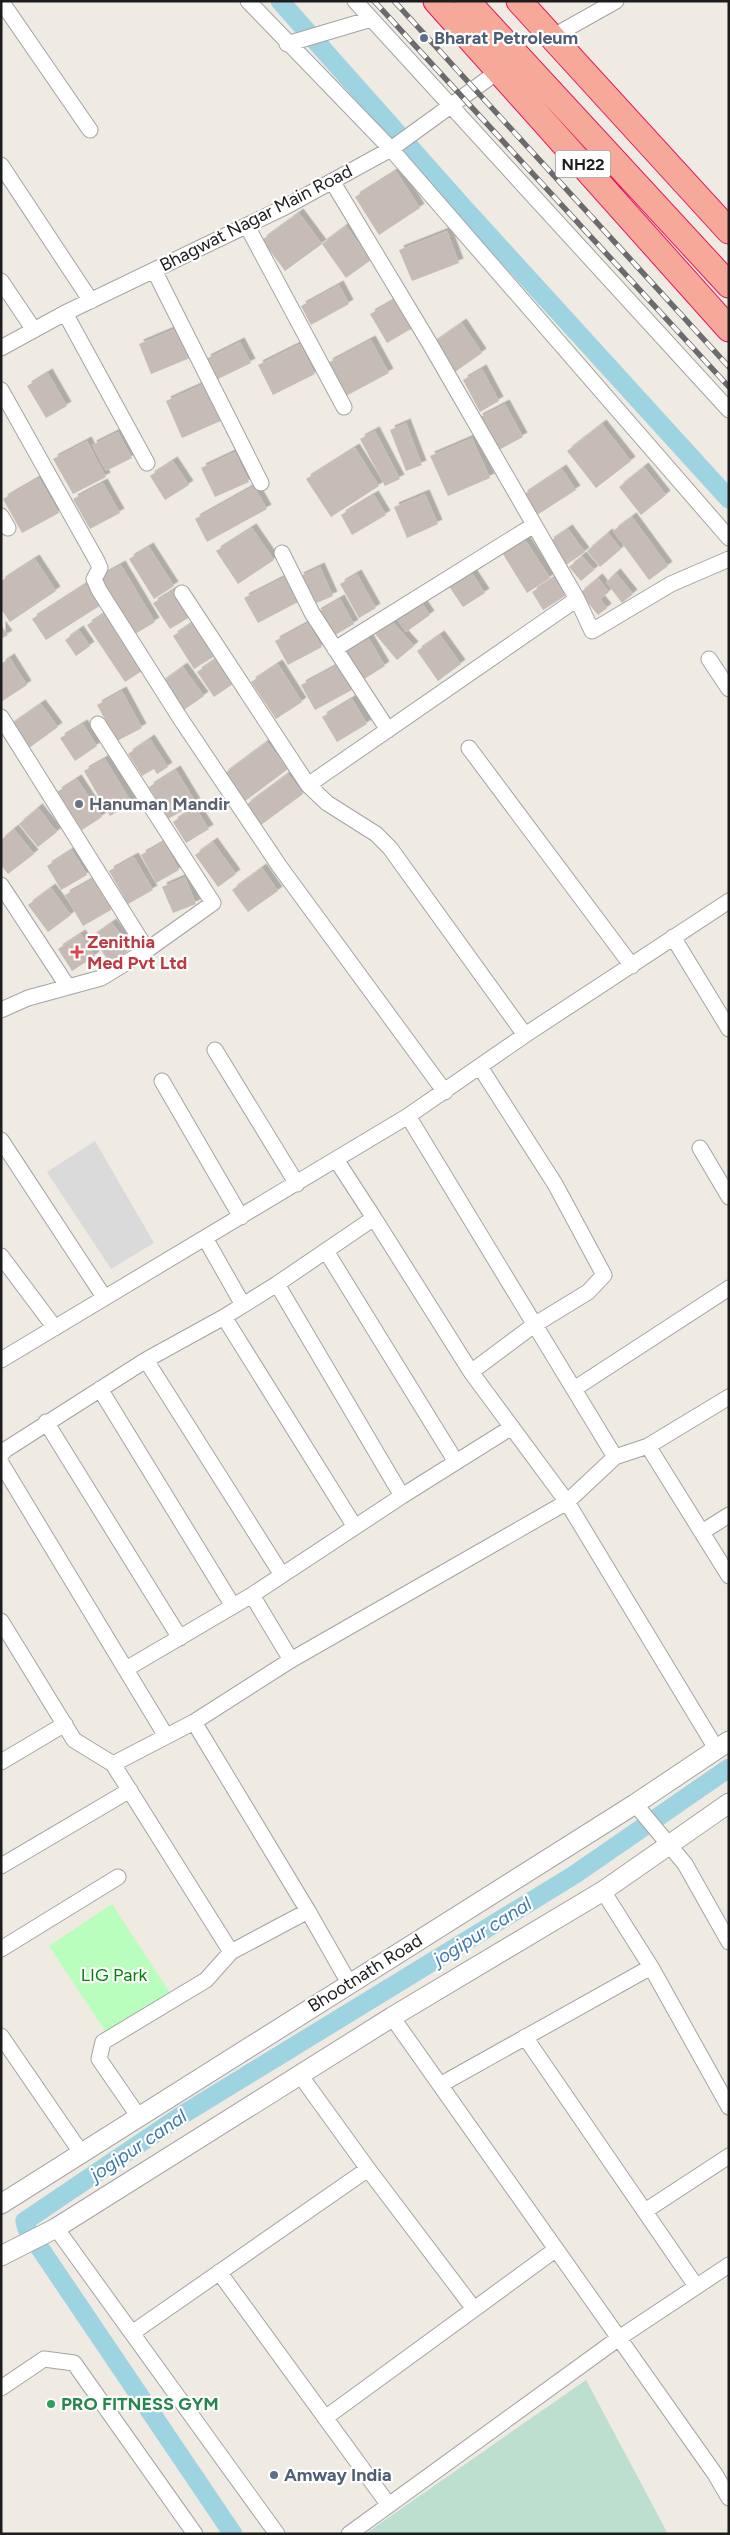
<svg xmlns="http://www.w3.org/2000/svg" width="730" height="2535" font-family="Figtree,sans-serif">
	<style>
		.residential { fill: #dbdada }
		.wetland { fill: #bddfcf }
		.park { fill: #bafebe }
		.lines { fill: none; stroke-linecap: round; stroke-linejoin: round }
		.canal { stroke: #9ed3e1; stroke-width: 19 }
		.building { fill: #c7bcb5; filter: url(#shadow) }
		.minor-casing { stroke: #a4a4a4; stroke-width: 17 }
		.tertiary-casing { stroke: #a4a4a4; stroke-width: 21 }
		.trunk-casing { stroke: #e81461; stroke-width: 27 }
		.minor { stroke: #fff; stroke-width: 15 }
		.tertiary { stroke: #fff; stroke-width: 19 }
		.trunk { stroke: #f6a998; stroke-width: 25 }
		.rail-casing { stroke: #6b6b6b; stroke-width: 5.5 }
		.rail { stroke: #fff; stroke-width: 4; stroke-dasharray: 11; stroke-linecap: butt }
		.service-dot { fill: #5c6f8a; stroke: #fff; stroke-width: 2 }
		.worship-dot { fill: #6b7280; stroke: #fff; stroke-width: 2 }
		.health-dot { fill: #e0444e; stroke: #fff; stroke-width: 2 }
		.leisure-dot { fill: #2e9e5b; stroke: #fff; stroke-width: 2 }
		.labels { text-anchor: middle; stroke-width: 4.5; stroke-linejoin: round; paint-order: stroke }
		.shield { fill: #fff; stroke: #616161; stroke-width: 1 }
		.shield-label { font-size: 16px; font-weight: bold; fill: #1d1d1d }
		.service-label { font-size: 18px; font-weight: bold; fill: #4e5e75; stroke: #fff; text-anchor: start }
		.street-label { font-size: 18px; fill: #1d1d1d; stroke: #fff }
		.worship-label { font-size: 18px; font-weight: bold; fill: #5b616d; stroke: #fff; text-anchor: start }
		.health-label { font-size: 18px; font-weight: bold; fill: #be3a42; stroke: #fff; text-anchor: start }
		.park-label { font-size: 18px; fill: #02840a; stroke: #fff }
		.leisure-label { font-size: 18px; font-weight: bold; fill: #27864d; stroke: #fff; text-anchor: start }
		.water-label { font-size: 19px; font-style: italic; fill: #3f78ad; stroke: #fff }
	</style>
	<defs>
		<filter id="shadow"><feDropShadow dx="4.5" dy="-4.5" stdDeviation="0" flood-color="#0004"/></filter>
	</defs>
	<rect width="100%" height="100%" fill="#efeae2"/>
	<path class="residential" d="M95,1141L154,1243L111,1269L47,1172Z"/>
	<path class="wetland" d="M586,2380L668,2534H365Z"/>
	<path class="park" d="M112,1904L172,1996L106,2032L49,1946Z"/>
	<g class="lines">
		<path class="canal" d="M280,1L463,207L729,499
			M233,2534L27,2229L25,2221L182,2115L574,1875L729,1768"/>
	</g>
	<path class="building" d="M396,171L420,208L379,235L355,197Z
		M299,213L322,244L285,271L262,240Z
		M346,226L371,260L346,278L322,244Z
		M447,231L459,263L412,281L399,250Z
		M339,285L349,304L311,325L301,306Z
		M400,297L416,326L387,343L370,314Z
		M462,323L482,353L452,374L432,344Z
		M177,328L190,358L151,374L139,344Z
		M371,340L389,373L346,396L328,363Z
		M240,342L251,363L216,380L206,359Z
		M300,344L315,374L273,395L258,365Z
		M482,369L499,401L480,412L463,380Z
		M48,373L67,406L46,418L27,386Z
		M208,382L225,419L182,438L166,401Z
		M505,404L523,437L497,451L478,418Z
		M406,423L422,465L406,471L390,430Z
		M602,424L631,461L596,488L567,451Z
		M375,431L400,479L385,486L360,439Z
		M118,432L132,458L106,471L92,445Z
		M472,438L490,478L448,496L430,456Z
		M87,441L106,477L73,494L53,459Z
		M355,448L379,486L331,517L306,479Z
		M235,452L249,482L215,497L201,468Z
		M173,461L189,485L165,500L150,476Z
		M644,467L666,495L641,515L619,487Z
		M562,469L576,490L537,515L523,495Z
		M39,478L59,513L22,533L3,499Z
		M103,483L120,513L90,529L73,499Z
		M254,486L267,509L207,542L195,519Z
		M425,494L438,524L407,538L394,507Z
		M374,495L386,515L352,535L341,515Z
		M632,517L668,566L649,580L613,531Z
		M252,528L274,560L238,584L216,551Z
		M568,529L585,552L566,565L549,542Z
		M520,532L550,578L527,593L498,546Z
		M608,533L621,549L600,567L587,551Z
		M149,547L174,586L154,599L129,559Z
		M582,556L594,570L581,581L569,567Z
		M35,559L56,591L10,622L1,609V581Z
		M121,565L155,622L132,636L98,578Z
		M320,567L333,596L312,605L299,577Z
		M468,567L485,593L463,607L446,582Z
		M616,573L633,594L622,603L606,582Z
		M357,574L376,608L359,618L340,584Z
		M285,577L298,602L258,623L244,598Z
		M554,578L565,596L543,610L532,592Z
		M598,578L609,592L600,599L607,608L598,615L580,593Z
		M88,583L101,605L46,640L32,619Z
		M174,590L190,617L170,629L153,603Z
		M340,599L354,624L330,638L316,613Z
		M419,599L430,615L406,632L395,616Z
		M107,612L145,669L125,682L87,625Z
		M391,620L414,646L397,660L375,634Z
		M194,622L215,656L194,669L173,636Z
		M308,623L322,647L288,665L275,641Z
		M1,625L8,635L1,639Z
		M79,630L90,646L76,656L65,640Z
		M365,632L385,666L361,681L341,647Z
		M440,635L461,664L438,681L417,651Z
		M10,658L27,685L1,702V664Z
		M216,659L233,684L214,697L197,672Z
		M278,664L302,702L276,719L251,682Z
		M338,665L352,690L315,710L301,685Z
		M183,667L204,696L181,712L161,683Z
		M122,691L142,728L117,741L97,705Z
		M352,699L367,724L337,742L322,717Z
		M41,704L58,727L25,751L8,727Z
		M83,724L97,746L75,761L60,738Z
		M150,739L168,767L157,774L154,769L142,776L128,754Z
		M267,742L288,769L244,802L224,774Z
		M105,759L132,803L110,816L84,771Z
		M176,770L196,803L168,819L149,787Z
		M288,774L303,794L261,825L246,805Z
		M77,779L102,817L82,830L57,792Z
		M195,807L209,829L186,843L173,822Z
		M38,808L57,832L38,847L19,824Z
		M14,829L34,854L8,874L1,865V840Z
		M164,842L179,870L156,883L141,855Z
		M213,842L236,874L218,887L195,855Z
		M72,850L87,875L61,890L47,866Z
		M134,857L153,890L128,904L109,871Z
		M262,868L278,891L248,912L232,890Z
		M185,877L196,904L173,913L162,887Z
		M93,879L111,910L83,926L65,895Z
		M51,888L71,915L48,932L28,905Z
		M112,923L131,949L110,963L92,937Z
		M81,934L95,956L72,971L58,949Z"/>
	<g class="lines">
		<defs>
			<path id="minor" d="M1,1L90,130
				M248,1L391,149L729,538
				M355,1L729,410
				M552,37L616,1
				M287,44L371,19
				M1,165L91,301
				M332,181L430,344L577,599
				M247,226L344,407
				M154,270L261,483
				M1,281L34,330
				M65,313L147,463
				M1,348L65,313L285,207L391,149L500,70
				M1,390L97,561L100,568L94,579L99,590L180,718L280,867L445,1092
				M1,516L8,528
				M282,553L312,613L388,730
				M182,593L308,785L327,803L376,834L390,848L525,1035
				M335,649L534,525
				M709,659L729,689
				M1,717L147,950
				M469,748L632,966
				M308,785L577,599L592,631L671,584L729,559
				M1,885L68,987
				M673,937L729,1029
				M1,1010L28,998L101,978L147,950L213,903L98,724
				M215,1050L297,1184
				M162,1081L241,1217
				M408,1116L615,1457
				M1,1140L104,1297
				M700,1148L729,1197
				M337,1161L374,1218
				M205,1238L243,1305
				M326,1251L456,1462
				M1,1256L55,1328
				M277,1284L402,1496
				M224,1317L355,1527
				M1,1360L408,1116L525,1035L729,901
				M146,1360L282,1575
				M471,1372L567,1502L615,1457L648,1446L729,1397
				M100,1389L233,1606
				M574,1389L729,1288
				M46,1422L180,1638
				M648,1446L729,1576
				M1,1455L5,1450L146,1360L224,1317L277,1284L374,1218L471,1372L534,1325L588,1292L604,1275L555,1184L480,1067
				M1,1463L166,1736
				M702,1532L729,1515
				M252,1595L291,1660
				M1,1621L74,1740L113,1764L194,1722L308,1911L349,1983
				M126,1669L252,1595L402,1496L512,1427
				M194,1722L291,1660L567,1502L717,1750
				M1,1762L65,1724
				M113,1764L231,1952
				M635,1804L685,1864L729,1942
				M1,1866L130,1790
				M603,1891L651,1967L729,2107
				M1,1949L118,1877
				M392,2017L715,2474L729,2498
				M1,2036L82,2154
				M525,2037L696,2286
				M300,2075L368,2169L474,2309
				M440,2085L651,1967
				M139,2117L99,2059L103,2042L206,1980L231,1952L308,1911
				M645,2211L729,2156
				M56,2228L277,2534
				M219,2272L388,2504
				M132,2333L368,2169
				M1,2388L44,2359L74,2363L195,2534
				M325,2418L555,2250
				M349,2534L619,2338L729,2265"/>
			<path id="tertiary" d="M1,2204L635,1804L729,1741
				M1,2256L56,2228L392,2017L603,1891L729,1803"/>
			<path id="trunk" d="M436,1L729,329
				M467,1L729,285
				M519,1L729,231"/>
		</defs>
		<use href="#minor" class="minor-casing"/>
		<use href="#tertiary" class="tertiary-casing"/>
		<use href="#trunk" class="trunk-casing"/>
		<use href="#minor" class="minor"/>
		<use href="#tertiary" class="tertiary"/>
		<use href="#trunk" class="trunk"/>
		<defs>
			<path id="rail" d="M374,1L729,387
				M394,1L729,367"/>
		</defs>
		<use href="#rail" class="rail-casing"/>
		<use href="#rail" class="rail"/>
	</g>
	<g class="service-dot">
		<circle cx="424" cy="38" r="5"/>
		<circle cx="274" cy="2475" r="5"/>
	</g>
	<circle class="worship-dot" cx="79" cy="804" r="5"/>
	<path class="health-dot" d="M74.5 944.5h5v5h5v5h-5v5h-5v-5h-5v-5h5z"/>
	<circle class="leisure-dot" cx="51" cy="2404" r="5"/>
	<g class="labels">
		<rect class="shield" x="555.5" y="150.5" width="55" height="27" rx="4"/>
		<g class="shield-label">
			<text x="583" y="170">NH22</text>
		</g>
		<g class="service-label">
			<text x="434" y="44">Bharat Petroleum</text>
			<text x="284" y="2481">Amway India</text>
		</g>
		<g class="street-label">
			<text transform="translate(256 218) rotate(-27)" y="6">Bhagwat Nagar Main Road</text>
			<text transform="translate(365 1973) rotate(-32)" y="6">Bhootnath Road</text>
		</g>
		<g class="worship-label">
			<text x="89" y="810">Hanuman Mandir</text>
		</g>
		<g class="health-label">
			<text x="87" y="948">Zenithia<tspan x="87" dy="21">Med Pvt Ltd</tspan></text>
		</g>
		<g class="park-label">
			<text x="114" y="1981">LIG Park</text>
		</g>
		<g class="leisure-label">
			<text x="61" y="2410">PRO FITNESS GYM</text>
		</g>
		<g class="water-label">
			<text transform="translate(482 1931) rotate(-32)" y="7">jogipur canal</text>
			<text transform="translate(138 2145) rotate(-34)" y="7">jogipur canal</text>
		</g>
	</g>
	<rect width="730" height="2535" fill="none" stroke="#1d1d1d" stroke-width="5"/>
</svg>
